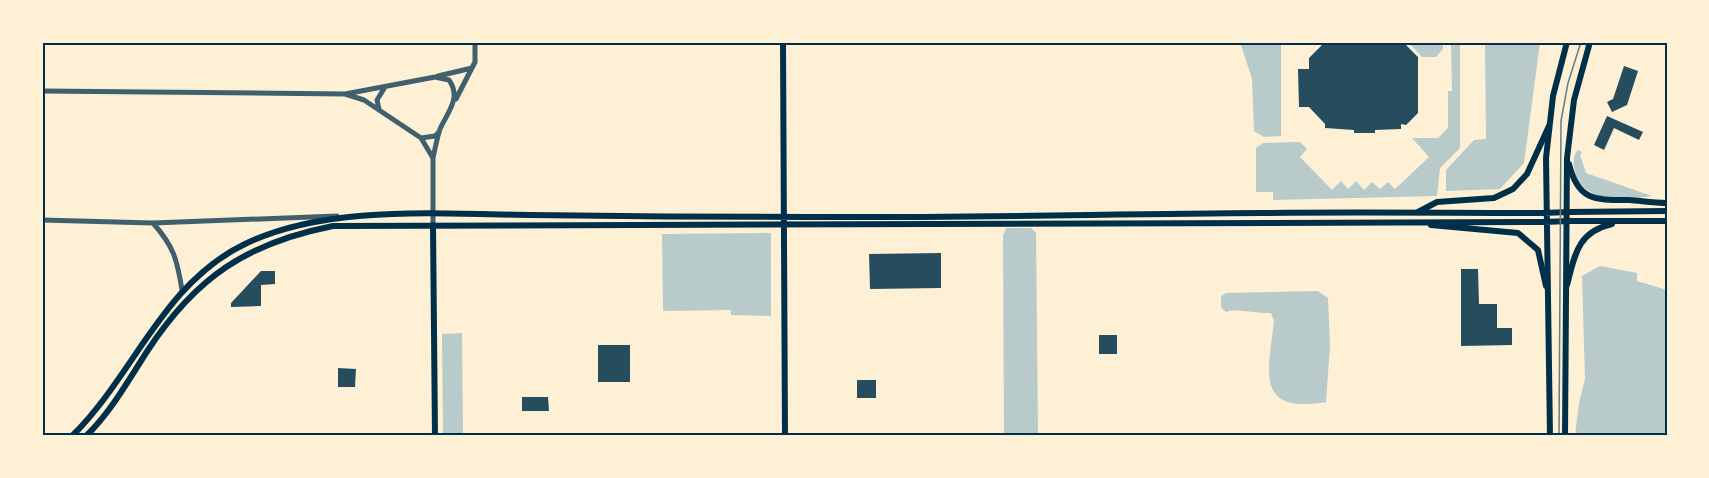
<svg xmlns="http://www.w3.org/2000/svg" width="1709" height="478" font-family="'Fira Sans Condensed',sans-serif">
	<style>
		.green { fill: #b9caca }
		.building { fill: #264d5e }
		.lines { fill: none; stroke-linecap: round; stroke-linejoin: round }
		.tertiary { stroke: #3f606c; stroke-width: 5 }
		.secondary { stroke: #003049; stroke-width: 6 }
		.primary { stroke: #003049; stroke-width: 6 }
		.tram { stroke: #657d81; stroke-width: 1.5 }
		.neatline { fill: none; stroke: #003049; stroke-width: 2 }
	</style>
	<rect width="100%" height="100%" fill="#fdf0d5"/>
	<path class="green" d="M1240,42H1281V136L1264,137L1254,131L1252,79Z
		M1408,42H1443V49L1436,57H1422Z
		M1451,42H1460V148L1440,168L1437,196L1273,200V192H1256V148L1263,143L1300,142L1307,149L1300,157L1332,190L1341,181L1348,189L1356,181L1364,190L1372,182L1380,189L1388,182L1395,189L1429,157L1412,138H1438L1448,128V91H1452Z
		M1485,42H1540L1524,163L1500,189L1446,191V170L1474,140L1486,139Z
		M1578,150L1582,152L1580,155L1586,173L1652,196C1627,200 1582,203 1575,172C1573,164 1573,155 1578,150Z
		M1006,228H1031L1036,233L1038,436H1004L1003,236Z
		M771,233V316L731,315V310L663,311L662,234Z
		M1600,266L1637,273V281L1667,290V436H1575L1579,403L1585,379L1582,276Z
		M1318,291L1328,298L1330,346L1326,402C1255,414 1268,373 1274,321L1271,313C1258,314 1235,308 1226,312L1221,307V296L1226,293Z
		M462,333L463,436H443L442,334Z"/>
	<path class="building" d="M1325,42H1403L1418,57V113L1406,125L1401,124V129L1375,130V133H1354V130L1325,128V124L1309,107H1299L1298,69H1309V58Z
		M1624,66L1638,71L1627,105L1612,112L1607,102L1613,99Z
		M1607,116L1643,132L1639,140L1614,128L1604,150L1594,145Z
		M941,253V288L870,289L869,254Z
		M1461,269H1478L1479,304H1497V328H1512V345L1461,346Z
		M261,271H275V284L261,285V306L231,307V303Z
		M1099,335H1117V354H1099Z
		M598,345H630V382H598Z
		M338,368L356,369L355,387H338Z
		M857,380H876V398H857Z
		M522,397H548L549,411H522Z"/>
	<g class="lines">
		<path class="tertiary" d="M438,76L472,68
			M42,91L345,94L364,100L421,138L433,158C435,149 437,138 440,129C447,113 462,98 449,80L435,77L345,94
			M456,99L475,62V42
			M379,109L377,100L385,87
			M421,138L435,136L439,132
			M433,158V225
			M42,220L153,223L337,216
			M153,223C174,247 177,259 182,290"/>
		<path class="secondary" d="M783,42L785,436
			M1569,164C1578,201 1595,200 1629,200C1642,201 1654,203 1667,203
			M1418,212L1437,202L1494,198L1513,189L1527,174L1549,126
			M1568,212L1667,211
			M1568,221H1667
			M433,225L435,436
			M1431,225L1518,233L1538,250L1546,286
			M1567,285C1575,255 1577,232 1612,224
			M72,436C134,375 162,285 243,245C324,204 441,214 530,215C622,216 713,217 805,217C957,218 1109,214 1261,213C1355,212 1450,213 1544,213
			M86,436C111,412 129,379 148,350C196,277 247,243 333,226L1544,222"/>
		<path class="primary" d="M1544,213L1568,212
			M1544,222L1568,221
			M1550,436L1546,158L1553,96L1567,42
			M1565,436L1567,158L1574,100L1590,42"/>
		<path class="tram" d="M1559,436L1561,121L1568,83L1581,42"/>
	</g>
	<rect width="1709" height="478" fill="none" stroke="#fdf0d5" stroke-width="87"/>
	<rect x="44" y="44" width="1622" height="390" class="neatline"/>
</svg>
